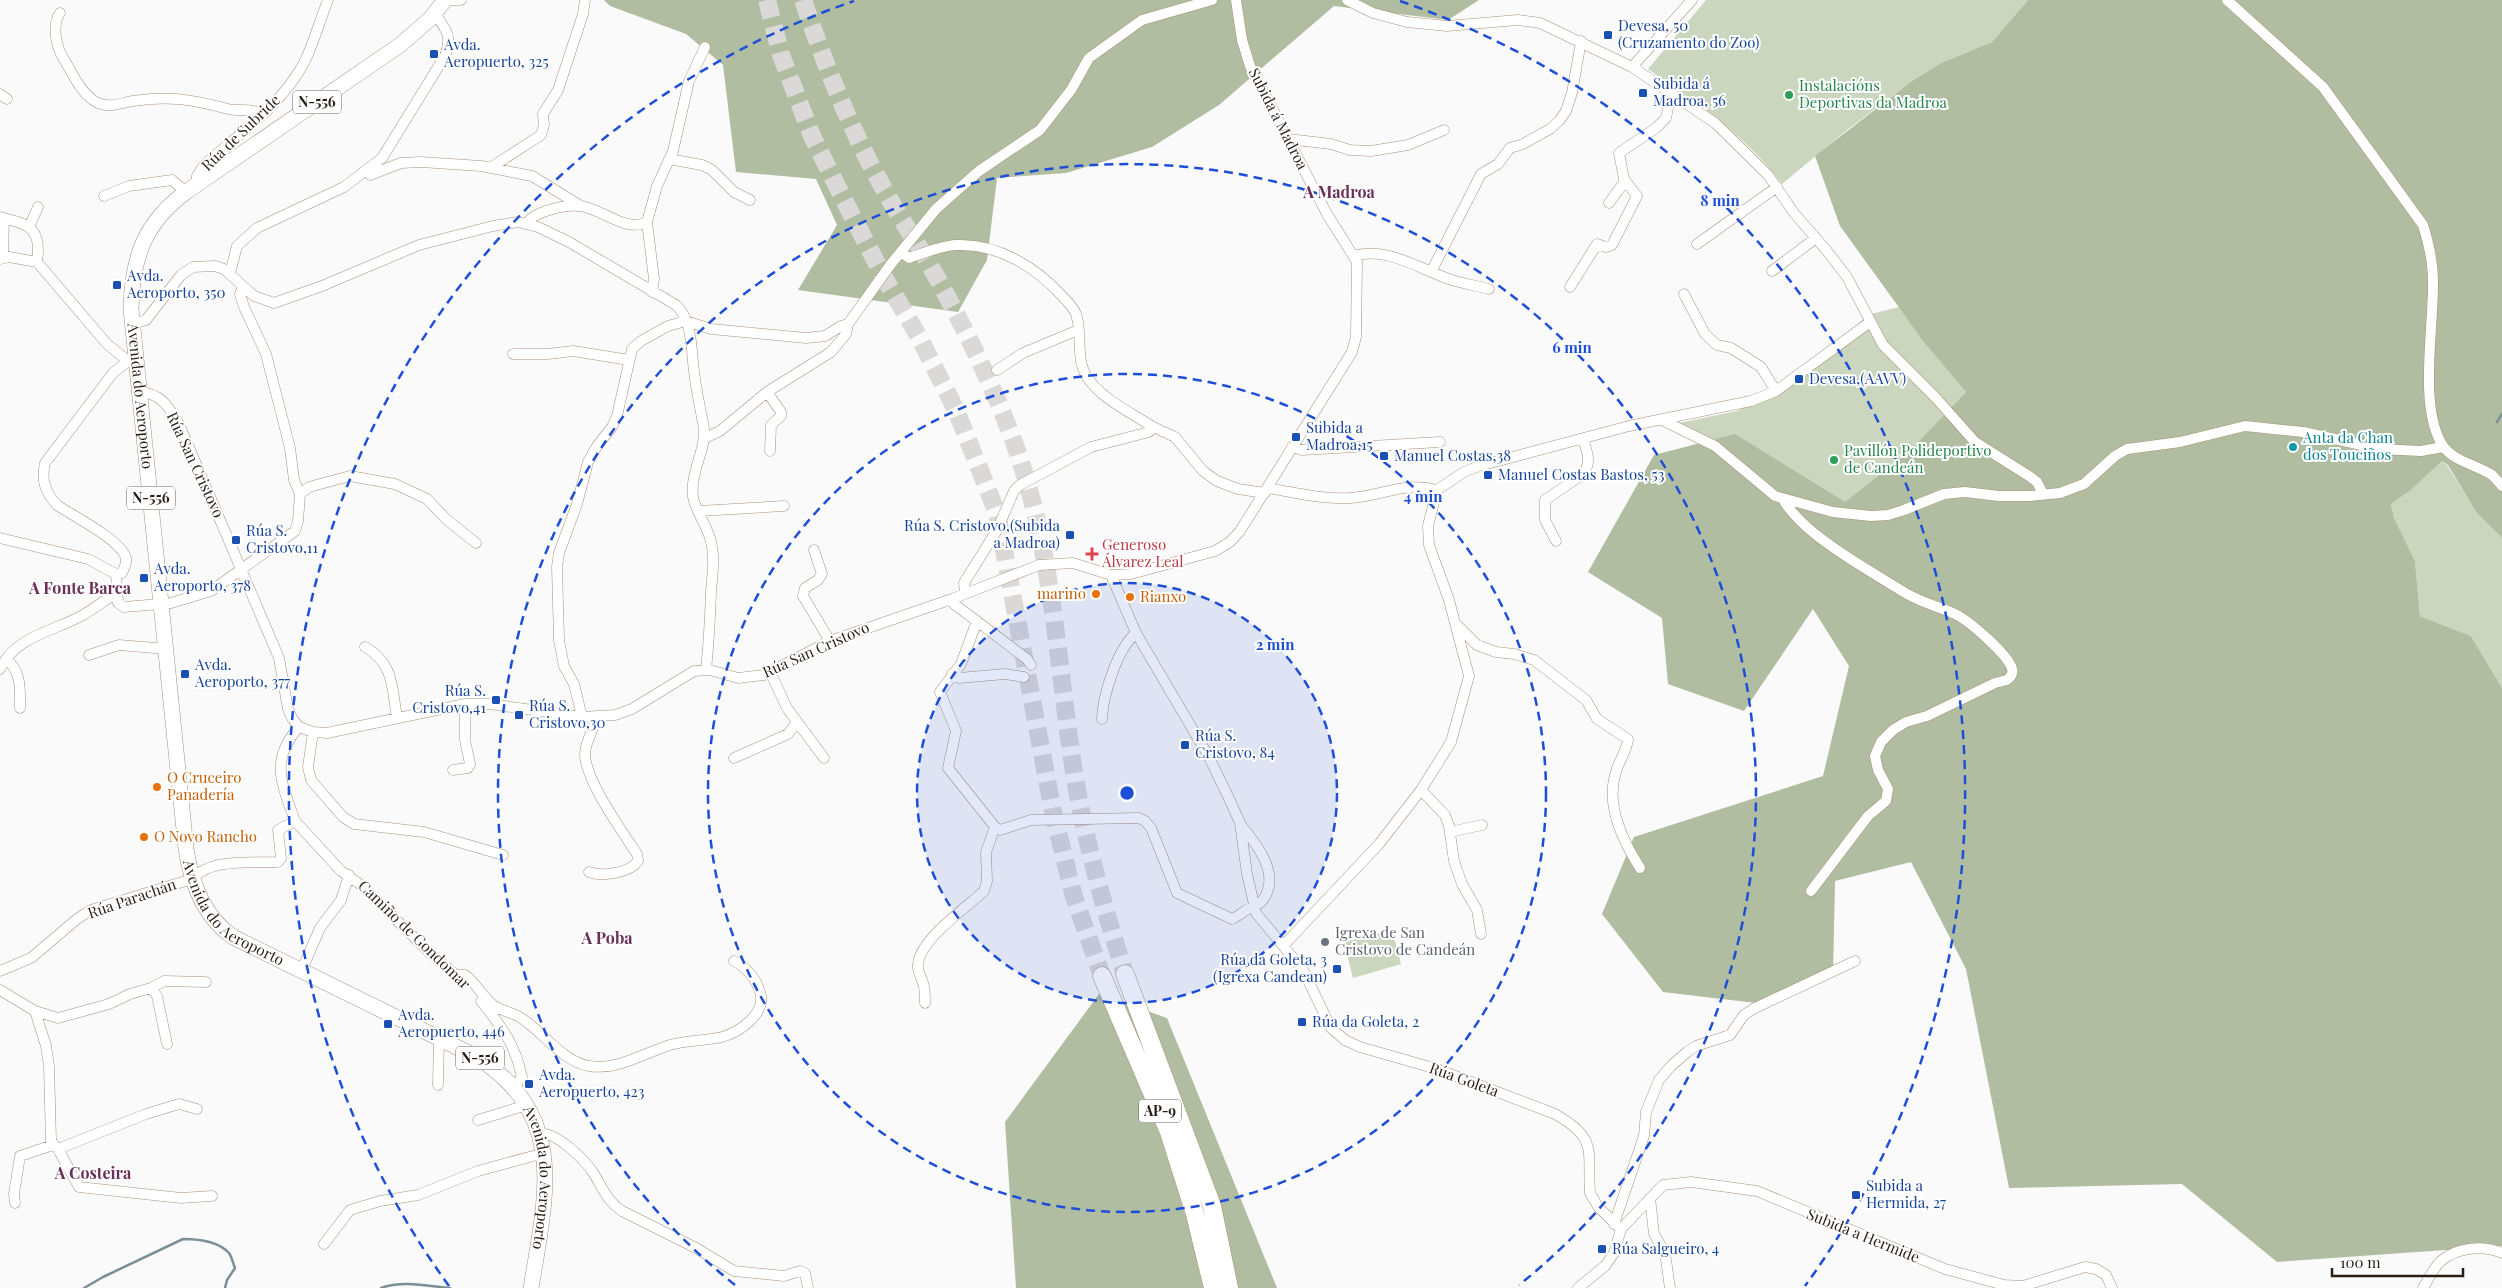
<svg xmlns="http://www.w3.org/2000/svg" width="2502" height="1288" font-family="'Playfair Display',serif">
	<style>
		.green { fill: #cad6bd }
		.forest { fill: #b0bda1 }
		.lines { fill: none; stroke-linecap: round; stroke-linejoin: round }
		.stream { stroke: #7c8f97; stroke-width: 2.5 }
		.highway-tunnel { stroke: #dad9d8; stroke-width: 18; stroke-dasharray: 18 9; stroke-linecap: butt }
		.street-casing { stroke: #ab9178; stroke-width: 11 }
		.primary-casing { stroke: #ab9178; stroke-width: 16 }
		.highway-casing { stroke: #ab9178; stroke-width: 19 }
		.street { stroke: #fff; stroke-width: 10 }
		.primary { stroke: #fff; stroke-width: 15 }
		.highway { stroke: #fff; stroke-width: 18 }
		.ring { fill: none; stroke: #1d4ed8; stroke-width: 2.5; stroke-dasharray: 9 6 }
		.transit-dot { fill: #1a4fb4; stroke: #fff; stroke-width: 2 }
		.leisure-dot { fill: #2e9e5b; stroke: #fff; stroke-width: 2 }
		.culture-dot { fill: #0f9aa8; stroke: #fff; stroke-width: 2 }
		.health-dot { fill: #e0444e; stroke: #fff; stroke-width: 2 }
		.food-dot { fill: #e8710a; stroke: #fff; stroke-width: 2 }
		.worship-dot { fill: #6b7280; stroke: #fff; stroke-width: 2 }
		.labels { text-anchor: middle; stroke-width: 4; stroke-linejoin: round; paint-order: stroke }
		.shield { fill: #fff; stroke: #68625a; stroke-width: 1 }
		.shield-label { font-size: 14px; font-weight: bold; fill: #281e14 }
		.transit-label { font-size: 15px; fill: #164399; stroke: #fff; text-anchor: start }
		.leisure-label { font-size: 15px; fill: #27864d; stroke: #fff; text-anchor: start }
		.street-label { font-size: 15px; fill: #281e14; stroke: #fff }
		.culture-label { font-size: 15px; fill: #0d838f; stroke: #fff; text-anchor: start }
		.health-label { font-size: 15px; fill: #be3a42; stroke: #fff; text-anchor: start }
		.food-label { font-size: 15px; fill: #c56008; stroke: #fff; text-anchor: start }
		.worship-label { font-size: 15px; fill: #5b616d; stroke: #fff; text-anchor: start }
		.neighbourhood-label { font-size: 16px; font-weight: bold; fill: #6b3059; stroke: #fff }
		.centre { fill: #1d4ed8; stroke: #fff; stroke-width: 2.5 }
		.ring-label { font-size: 15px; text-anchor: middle; font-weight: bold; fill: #1d4ed8; stroke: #fff; stroke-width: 4; stroke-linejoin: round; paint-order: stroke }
	</style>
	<rect width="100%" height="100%" fill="#fafafa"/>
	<path class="green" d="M1706,0H2028L1992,42L1941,63L1912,81L1847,130L1782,184C1744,134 1699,105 1648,69Z
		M1899,307L1966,392L1909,454L1843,510L1679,423L1737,411L1799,379L1833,351L1867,315Z
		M2442,461L2447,465L2476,512L2502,538V688L2471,636L2420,616L2415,561L2394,518L2391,504L2411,490Z
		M1392,930L1401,964L1353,978L1344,942Z"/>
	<path class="forest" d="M604,0H1479L1448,20L1334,6L1219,105L1152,147L1066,173L997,178L987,260L958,312L798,290L837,225L816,179L736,172L723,65L686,34L610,6Z
		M2028,0H2502V538L2476,512L2448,465L2442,461L2411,490L2391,504L2394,518L2415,561L2420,616L2471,636L2502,688V1246L2277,1262L2182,1184L2009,1188L1966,969L1911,862L1835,881L1833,976L1773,1005L1663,992L1602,914L1634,837L1823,776L1849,666L1813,609L1744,711L1668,684L1662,618L1588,572L1654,455L1735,434L1845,502L1908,453L1966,392L1924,342L1840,226L1815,156L1912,81L1941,63L1992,42Z
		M1099,994L1167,1018L1277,1288H1016L1005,1122Z"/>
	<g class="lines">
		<path class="stream" d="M2497,422L2502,414
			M84,1288L103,1277L183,1239C198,1239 218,1241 229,1253C232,1257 233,1264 235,1268L227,1280L225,1288
			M381,1288C402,1280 428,1286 450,1288"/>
		<path class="highway-tunnel" d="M767,0L781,55L812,136L845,202L885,279L919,337L956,410L997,513L1053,812L1074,897L1102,976
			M803,0C825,65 851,131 885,191C898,215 914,238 928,262C961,320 992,382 1015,445C1053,550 1057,663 1074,772C1085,841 1104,908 1125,974"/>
		<defs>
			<path id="street" d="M451,0H461
				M1347,0L1373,13L1407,22L1447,26L1518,20L1540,23L1632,67L1715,123L1768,175L1794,213L1827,251L1847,277L1883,345L1936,398L1975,442L2029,476L2037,482L2043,494
				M2227,0L2323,87L2423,225C2429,244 2433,261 2433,281C2434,327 2418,408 2443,446C2453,461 2477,465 2492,475C2495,478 2499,482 2502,486
				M60,13C52,24 56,45 62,56C72,72 80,93 96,102C109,109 120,103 133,101C167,95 195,100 228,109C239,112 252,107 261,115
				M1632,67L1692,0
				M0,94L7,99
				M1288,139L1331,144L1350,150L1371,151L1408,145L1444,130
				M669,159L702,165L712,170L734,192L750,200
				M490,168L541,135L544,125L543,114L558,90L583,14L585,0
				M370,175L401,163L421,162L481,166L532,176L581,206
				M196,185L197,176L204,165C239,134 283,104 305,61C314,42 320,20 328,0
				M104,196L129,186L172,180L186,192
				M1609,203L1625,181
				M0,217C30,224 42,229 37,262
				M527,223C532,216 538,214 546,211C557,207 569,205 581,206C602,209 626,233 647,222
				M29,227L38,207
				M1697,244L1777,187
				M901,252L909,258C924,253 940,246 956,245C997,243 1036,267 1062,296C1067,301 1073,307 1076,314C1083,334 1075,358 1087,377C1101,399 1132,413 1153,427
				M1354,256C1387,245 1424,272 1455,281C1466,284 1478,286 1489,289
				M3,258L4,218
				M0,259L9,257L37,262L107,344L128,361
				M1772,271L1816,238
				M1431,272L1481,174L1498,164L1510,148L1523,144L1550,129L1559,121L1566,111L1572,93L1581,41
				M230,273L237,246L257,228L344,187L382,158L445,56C452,35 447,31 435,14
				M1570,287L1597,244L1606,247L1612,245L1637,196L1624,179L1619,153L1656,128L1666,118L1671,93
				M652,292L654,279L647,222L657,186L673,151L689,81L705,47
				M1684,294L1705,334L1717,345L1731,348L1761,367L1776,391
				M132,324L146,320L181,275L193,267L215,266L224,269L254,296L274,303L322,286L419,245L493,226L518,222L538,227L569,242L676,305C693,321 691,350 694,371C696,391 701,410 704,429C706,451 690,471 693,497C696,514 710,528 712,547C715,562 712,577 711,592C710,618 709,643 706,669
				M513,354H548L573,351L629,360
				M997,370L1023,353L1078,330
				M139,392C161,393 168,406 179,424L279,658L288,709L292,718L299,727L313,732L327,733L465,704H490L582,717L615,715L632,709L694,671L710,670L738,678L764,675L830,641L952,599L1039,565L1073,563L1111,575L1131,574L1215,551L1230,542L1240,531L1352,352L1356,337L1357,262L1327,214L1250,66L1242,40L1236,0
				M767,392L781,412V416L771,425L770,451
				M1662,420L1715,446L1775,496L1833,512L1871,516L1888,515L1904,510L1944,494L1965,492L1999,496H2030L2060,493L2084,484L2115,456L2127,449L2180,442L2245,426L2303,432L2380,449L2421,451L2443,447
				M705,438L720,431L767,392L831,352L846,334L848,324L891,264L936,209L979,171L1040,130L1071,90L1089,58L1142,20L1212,0
				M1292,447L1302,450L1440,442
				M1267,488C1294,492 1323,500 1351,498C1382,496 1405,481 1437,490
				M1437,490L1464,472L1479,466L1629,426L1751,401L1776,391L1870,322
				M300,494L309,487L350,476L395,484L427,499L446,519L476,543
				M1783,499C1802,534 1867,569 1902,591C1919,602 1937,606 1955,614C1968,620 2009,655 2012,669C2013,670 2012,675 2011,676L2007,680L1995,683L1927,716L1906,722L1893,730L1881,742L1875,756L1878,770L1888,789L1886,801L1868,816L1811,891
				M699,511L784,506
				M0,538L88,559L116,574L122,573C124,568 127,564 126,558C121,540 73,516 57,505C45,492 41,480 45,463L113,373L128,361L136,360
				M1556,541L1545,520V500L1583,474C1592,463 1587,451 1583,439
				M814,550L822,574L818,580L805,588L803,596L830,641
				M116,574L118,603L124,607L171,603L211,591L295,531L298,521L300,494L294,480L290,448L266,354L244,307L240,294L243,287
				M1111,575L1136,633L1209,757L1233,807L1240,823L1247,874L1256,913L1303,970L1331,1028L1345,1040L1360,1047L1437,1069L1555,1114C1599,1139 1587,1151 1590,1193L1599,1208L1621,1229
				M965,593L964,583L997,530L1014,491L1020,485L1091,447L1149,432L1153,427L1175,437L1203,471L1217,481L1238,489L1265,493
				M952,599L954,604L1027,659L1031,665
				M977,621L961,664L940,692L956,731L948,768L995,827L1000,830L1031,820L1139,818L1145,821L1151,828L1177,893L1232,919C1237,917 1240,914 1245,911C1250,907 1258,906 1262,901C1282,876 1257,844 1240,824
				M1456,624L1477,645L1496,652L1514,654L1534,660L1586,700L1597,719L1628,739C1627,751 1619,760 1616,772C1605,805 1623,841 1640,868
				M365,647C394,663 392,688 397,718
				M89,655L119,645L167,649
				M6,659C22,672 20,690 20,708
				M0,669C15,636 55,631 83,615C95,608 105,600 116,593
				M770,672L787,708L824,758
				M952,674L959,678L1005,674L1024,677
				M582,717L574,684L564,666L559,640L557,567L559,553L577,504L588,462L597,446L612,427L617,416L632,349L641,341L668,326L686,321L711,329L806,338L825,336L841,326L848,324
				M1102,719C1103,695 1117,649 1136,633
				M313,732L308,767L311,780L343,817L354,824L424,832L503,855
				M734,758L788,734L797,722
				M453,770L468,768L470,764L465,740V704
				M1421,790L1445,815L1449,826L1454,861L1462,884L1477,910L1481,934
				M295,821L341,871L361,885L430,953L459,978
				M1450,832L1482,825
				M589,872C602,877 630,873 638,861L637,854C622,831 585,780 585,754C585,742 594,729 597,717
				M1284,945L1379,844L1421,790L1451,742L1469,676L1449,600L1429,545L1428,526L1437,490
				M0,971L31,958L77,919L91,910L192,879C211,858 252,863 278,862L281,858L278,830L295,821C282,784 269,760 299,727
				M301,972L320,928L341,900L349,875
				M455,975H465C476,983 482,996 493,1005C501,1011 510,1012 518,1016C541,1029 562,1062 589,1066C617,1071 644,1053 670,1045C687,1040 705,1041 722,1037C740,1032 767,1013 760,992C756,979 747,968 734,961
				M151,988L164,981L206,982
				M0,990L35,1011L46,1046L49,1066L51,1141L58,1149L79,1187L181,1198L212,1196
				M481,1001C502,1027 515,1044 522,1077L514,1087
				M925,1003C925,998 925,992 924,987C923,979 917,973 918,965C919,940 966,908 984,891L987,881L986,852L995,827
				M35,1011L58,1018L109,1004L130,994L151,988L157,996L167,1044
				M438,1085L439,1038
				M478,1120L527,1105
				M539,1134C555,1130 586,1161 594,1174C603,1189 607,1201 622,1211L696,1248L734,1271L784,1276L800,1271L805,1273L808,1288
				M58,1149L146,1114L179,1104L197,1109
				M1650,1198L1654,1234L1665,1253L1670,1288
				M15,1203L14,1194L20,1156L53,1145
				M1614,1224L1644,1136L1646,1112L1659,1080L1671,1066L1687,1052L1696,1046L1730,1035L1744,1015L1755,1008L1855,961
				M324,1244L350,1210L380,1201L418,1195L478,1171L544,1153
				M1578,1288L1605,1266L1614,1253L1621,1229L1663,1185L1691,1182L1757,1191L1945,1269L2004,1285L2023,1286L2085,1267L2096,1269L2106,1275L2112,1288
				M2423,1288C2428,1280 2434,1267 2441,1261C2457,1247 2483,1245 2502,1253"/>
			<g id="primary">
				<path id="s1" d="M445,0L430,19L400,45L186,192C144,223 132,258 131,309L186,849C191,882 204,917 233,937L475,1056C569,1115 546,1195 531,1288"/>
			</g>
			<path id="highway" d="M1125,974L1212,1206L1229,1288
				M1102,976L1169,1132L1195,1214L1213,1288"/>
		</defs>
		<use href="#street" class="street-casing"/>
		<use href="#primary" class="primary-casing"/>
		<use href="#highway" class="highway-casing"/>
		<use href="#street" class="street"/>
		<use href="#primary" class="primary"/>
		<use href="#highway" class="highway"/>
	</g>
	<circle cx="1127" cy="793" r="210" fill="#1d4ed8" fill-opacity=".12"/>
	<g class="ring">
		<circle cx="1127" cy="793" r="210"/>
		<circle cx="1127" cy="793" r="419"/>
		<path d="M735 1285A629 629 0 1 1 1519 1285"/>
		<path d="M449 1286A838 838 0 0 1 854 1M1400 1A838 838 0 0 1 1805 1286"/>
	</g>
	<g class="transit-dot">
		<rect x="1603" y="30" width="10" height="10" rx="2.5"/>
		<rect x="429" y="49" width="10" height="10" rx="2.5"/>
		<rect x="1638" y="88" width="10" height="10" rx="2.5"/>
		<rect x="112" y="280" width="10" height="10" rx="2.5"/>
		<rect x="1794" y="374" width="10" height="10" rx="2.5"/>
		<rect x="1291" y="432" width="10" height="10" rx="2.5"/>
		<rect x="1379" y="451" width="10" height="10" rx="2.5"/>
		<rect x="1483" y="470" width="10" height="10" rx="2.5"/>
		<rect x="1065" y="530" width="10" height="10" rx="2.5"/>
		<rect x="231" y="535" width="10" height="10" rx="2.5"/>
		<rect x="139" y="573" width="10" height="10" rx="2.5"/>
		<rect x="180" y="669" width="10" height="10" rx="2.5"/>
		<rect x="491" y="695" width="10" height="10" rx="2.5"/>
		<rect x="514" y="710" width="10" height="10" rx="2.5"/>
		<rect x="1180" y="740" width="10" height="10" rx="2.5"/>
		<rect x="1332" y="964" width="10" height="10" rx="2.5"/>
		<rect x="1297" y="1017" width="10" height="10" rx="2.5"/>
		<rect x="383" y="1019" width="10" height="10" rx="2.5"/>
		<rect x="524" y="1079" width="10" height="10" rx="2.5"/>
		<rect x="1851" y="1190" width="10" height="10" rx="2.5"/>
		<rect x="1597" y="1244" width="10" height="10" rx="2.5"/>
	</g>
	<g class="leisure-dot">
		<circle cx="1789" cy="95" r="5"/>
		<circle cx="1834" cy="460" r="5"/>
	</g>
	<circle class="culture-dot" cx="2293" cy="447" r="5"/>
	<path class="health-dot" d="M1089.5 546.5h5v5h5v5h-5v5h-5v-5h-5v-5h5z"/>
	<g class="food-dot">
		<circle cx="1096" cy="594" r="5"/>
		<circle cx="1130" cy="597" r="5"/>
		<circle cx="157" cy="787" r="5"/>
		<circle cx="144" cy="837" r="5"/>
	</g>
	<circle class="worship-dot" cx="1325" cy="942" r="5"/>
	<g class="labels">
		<g class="shield">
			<rect x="293" y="90.5" width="48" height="23" rx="4"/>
			<rect x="127" y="486.5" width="48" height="23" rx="4"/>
			<rect x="456" y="1046.5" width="48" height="23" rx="4"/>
			<rect x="1139" y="1099.5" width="42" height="23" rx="4"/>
		</g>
		<g class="shield-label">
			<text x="317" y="107">N-556</text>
			<text x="151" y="503">N-556</text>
			<text x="480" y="1063">N-556</text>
			<text x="1160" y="1116">AP-9</text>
		</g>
		<g class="transit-label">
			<text x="1618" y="31">Devesa, 50<tspan x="1618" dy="17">(Cruzamento do Zoo)</tspan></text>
			<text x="444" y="50">Avda.<tspan x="444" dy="17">Aeropuerto, 325</tspan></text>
			<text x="1653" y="89">Subida á<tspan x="1653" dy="17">Madroa, 56</tspan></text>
			<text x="127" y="281">Avda.<tspan x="127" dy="17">Aeroporto, 350</tspan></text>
			<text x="1809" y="384">Devesa,(AAVV)</text>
			<text x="1306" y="433">Subida a<tspan x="1306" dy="17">Madroa,15</tspan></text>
			<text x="1394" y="461">Manuel Costas,38</text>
			<text x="1498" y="480">Manuel Costas Bastos, 53</text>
			<text x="1060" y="531" text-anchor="end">Rúa S. Cristovo,(Subida<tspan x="1060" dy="17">a Madroa)</tspan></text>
			<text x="246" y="536">Rúa S.<tspan x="246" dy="17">Cristovo,11</tspan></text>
			<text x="154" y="574">Avda.<tspan x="154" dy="17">Aeroporto, 378</tspan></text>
			<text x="195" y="670">Avda.<tspan x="195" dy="17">Aeroporto, 377</tspan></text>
			<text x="486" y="696" text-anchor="end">Rúa S.<tspan x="486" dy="17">Cristovo,41</tspan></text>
			<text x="529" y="711">Rúa S.<tspan x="529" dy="17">Cristovo,30</tspan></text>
			<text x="1195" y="741">Rúa S.<tspan x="1195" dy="17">Cristovo, 84</tspan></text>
			<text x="1327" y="965" text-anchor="end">Rúa da Goleta, 3<tspan x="1327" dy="17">(Igrexa Candean)</tspan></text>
			<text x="398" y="1020">Avda.<tspan x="398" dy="17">Aeropuerto, 446</tspan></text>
			<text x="1312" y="1027">Rúa da Goleta, 2</text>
			<text x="539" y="1080">Avda.<tspan x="539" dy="17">Aeropuerto, 423</tspan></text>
			<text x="1866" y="1191">Subida a<tspan x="1866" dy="17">Hermida, 27</tspan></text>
			<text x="1612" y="1254">Rúa Salgueiro, 4</text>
		</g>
		<g class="leisure-label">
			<text x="1799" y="91">Instalacións<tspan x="1799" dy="17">Deportivas da Madroa</tspan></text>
			<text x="1844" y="456">Pavillón Polideportivo<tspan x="1844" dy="17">de Candeán</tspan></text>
		</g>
		<g class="street-label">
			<text transform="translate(1278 119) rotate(63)" y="5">Subida á Madroa</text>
			<text transform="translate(241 133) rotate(-44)" y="5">Rúa de Subride</text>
			<text dy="5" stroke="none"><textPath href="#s1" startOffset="546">Avenida do Aeroporto</textPath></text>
			<text transform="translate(195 465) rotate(65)" y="5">Rúa San Cristovo</text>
			<text transform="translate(816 650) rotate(-24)" y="5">Rúa San Cristovo</text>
			<text transform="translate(132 899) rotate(-19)" y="5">Rúa Parachán</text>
			<text dy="5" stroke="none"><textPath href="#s1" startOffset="1086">Avenida do Aeroporto</textPath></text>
			<text transform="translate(414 935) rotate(44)" y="5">Camiño de Gondomar</text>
			<text transform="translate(1464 1080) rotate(20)" y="5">Rúa Goleta</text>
			<text dy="5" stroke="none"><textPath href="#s1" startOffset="1520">Avenida do Aeroporto</textPath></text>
			<text transform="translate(1863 1236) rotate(22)" y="5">Subida a Hermide</text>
		</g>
		<g class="culture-label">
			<text x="2303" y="443">Anta da Chan<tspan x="2303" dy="17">dos Touciños</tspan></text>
		</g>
		<g class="health-label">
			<text x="1102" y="550">Generoso<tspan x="1102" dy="17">Álvarez Leal</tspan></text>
		</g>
		<g class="food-label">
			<text x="1086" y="599" text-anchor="end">marino</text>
			<text x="1140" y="602">Rianxo</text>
			<text x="167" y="783">O Cruceiro<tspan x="167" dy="17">Panadería</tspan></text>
			<text x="154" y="842">O Novo Rancho</text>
		</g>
		<g class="worship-label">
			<text x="1335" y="938">Igrexa de San<tspan x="1335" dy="17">Cristovo de Candeán</tspan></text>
		</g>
		<g class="neighbourhood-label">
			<text x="1339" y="198">A Madroa</text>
			<text x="80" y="594">A Fonte Barca</text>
			<text x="607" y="944">A Poba</text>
			<text x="93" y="1179">A Costeira</text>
		</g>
	</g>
	<circle cx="1127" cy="793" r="8" class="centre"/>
	<g class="ring-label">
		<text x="1720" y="206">8 min</text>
		<text x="1572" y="353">6 min</text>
		<text x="1423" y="502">4 min</text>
		<text x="1275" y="650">2 min</text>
	</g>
	<path d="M2332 1268v8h131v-8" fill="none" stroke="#281e14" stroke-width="2.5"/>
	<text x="2340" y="1268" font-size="15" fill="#281e14" stroke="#ffffff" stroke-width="4" paint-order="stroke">100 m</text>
</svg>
